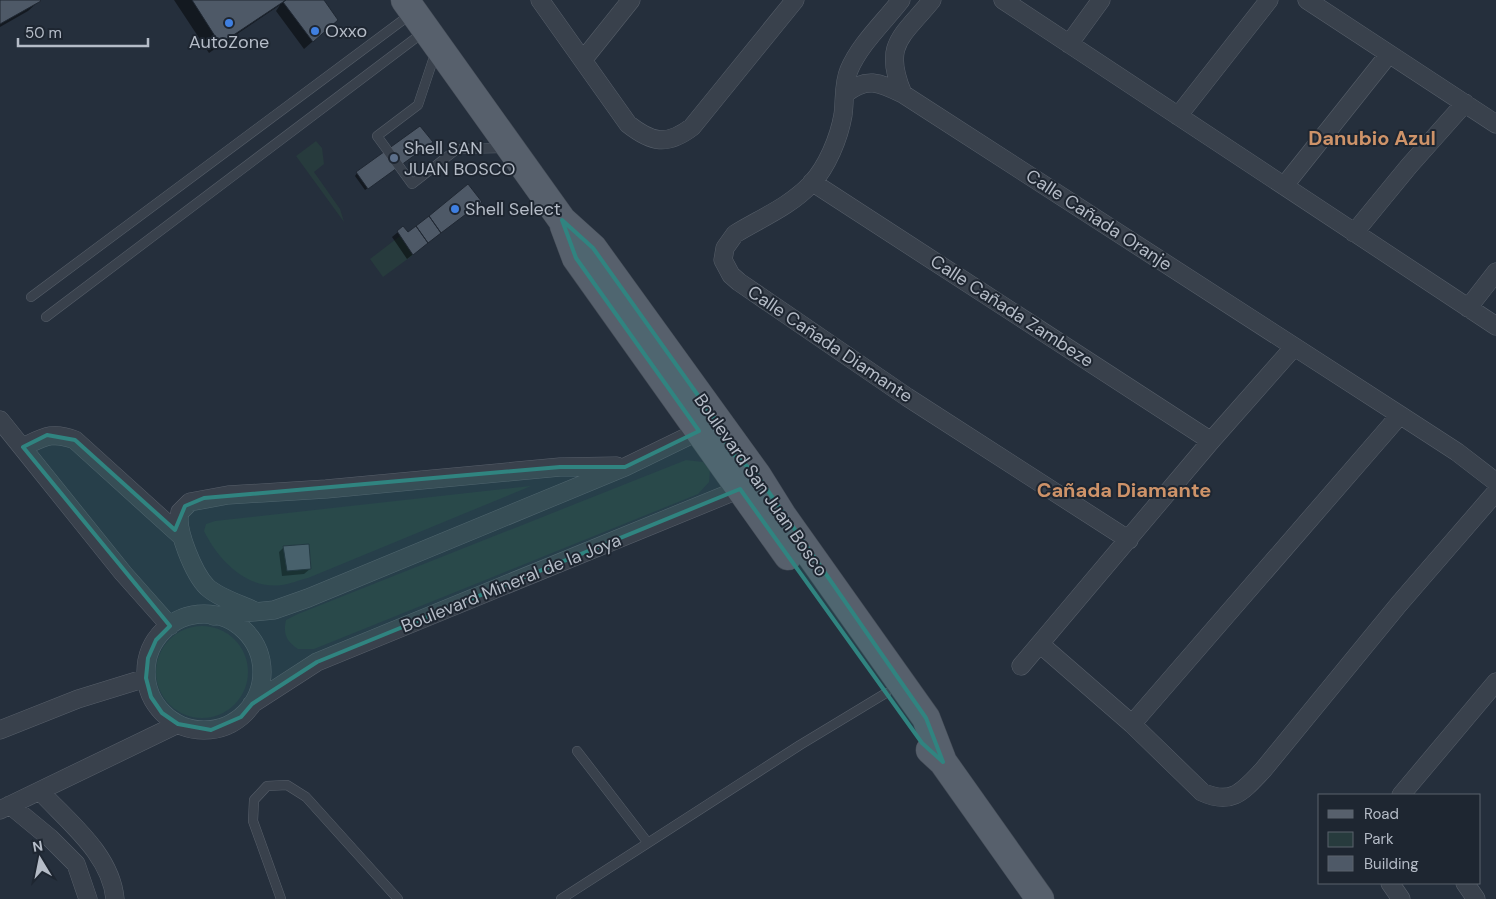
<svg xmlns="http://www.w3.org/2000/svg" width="1496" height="899" font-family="'DM Sans',sans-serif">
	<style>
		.green { fill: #273b3d }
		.shadow { fill: #0007 }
		.building { fill: #4e5967; stroke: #202833 }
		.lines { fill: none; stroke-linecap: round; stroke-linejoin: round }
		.service-casing { stroke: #575f6a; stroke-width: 10 }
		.minor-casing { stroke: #575f6a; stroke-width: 19 }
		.primary-casing { stroke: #424a55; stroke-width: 29 }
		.service { stroke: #39414c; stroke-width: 9 }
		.minor { stroke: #39414c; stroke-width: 18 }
		.primary { stroke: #57606c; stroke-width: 28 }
		.marked { fill: #308480; fill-opacity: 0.2; stroke: #308480; stroke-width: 4; stroke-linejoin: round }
		.shop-dot { fill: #3f7fe0; stroke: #1e2631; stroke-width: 2 }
		.service-dot { fill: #5c6f8a; stroke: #1e2631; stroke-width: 2 }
		.labels { text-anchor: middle; stroke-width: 4; stroke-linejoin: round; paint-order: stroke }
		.poi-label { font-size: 18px; fill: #b5bcc7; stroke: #1e2631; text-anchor: start }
		.street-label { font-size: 18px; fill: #b5bcc7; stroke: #1e2631 }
		.quarter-label { font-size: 20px; font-weight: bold; fill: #ce9369; stroke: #1e2631 }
	</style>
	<rect width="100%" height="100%" fill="#252f3c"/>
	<path class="green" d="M316,141L322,148L324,164L314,172L340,209L344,222L296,156Z
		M400,236L413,255L383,277L370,259Z
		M686,460L703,462L710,470L709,482L698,494L314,649H298C286,641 283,634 286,620L298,614Z
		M531,486L308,578C299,580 290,584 282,585C247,590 218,560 204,531L206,524L215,521Z
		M156 672a46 46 0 1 1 92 0a46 46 0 1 1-92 0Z"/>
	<path class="shadow" d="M0,0H39V1L28,11L0,27Z
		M174,0H322L328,28L304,49L276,11L280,5L209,53Z
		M429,144L365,190L355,176L357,173Z
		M475,207L407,259L392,237L403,228L408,234Z
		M284,547L310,569L304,574L282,576L279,552Z"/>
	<path class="building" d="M0,0H40L41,1L0,24Z
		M192,0H286L220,44Z
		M286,0H324L338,20L313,42L283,2Z
		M420,126L433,142L368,189L356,172Z
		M468,184L482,202L441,233L429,216Z
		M429,216L441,233L428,243L416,226Z
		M403,226L408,232L416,226L428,243L413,255L397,231Z
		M309,544L311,569L287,571L283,546Z"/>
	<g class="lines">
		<defs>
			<path id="service" d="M436,51L418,105L377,136L412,184L457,149L505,148
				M31,297L411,14
				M46,317L425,31
				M577,751L648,843
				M281,899L253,821L254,800L267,786L287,785L306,797L398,899
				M561,899L800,745L886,693"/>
			<path id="minor" d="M540,0L628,124C652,143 667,146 692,127L795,0
				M901,0C884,22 860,44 849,70C843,84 845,101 843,115C839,138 827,167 811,184C789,207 761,218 735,234L725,248L723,260L731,275L739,282L907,397L1129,540
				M1003,0L1496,326
				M1307,0L1496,124
				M1069,44L1101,0
				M583,60L631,0
				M845,94C867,76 880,83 903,94L1400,415L1457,452L1496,482
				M903,94C882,44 902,37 932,0
				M1178,116L1269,0
				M812,182L1211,441
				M1284,186L1389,54
				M1354,233L1409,166L1465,103
				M1468,308L1496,272
				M0,420L123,573L170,626
				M23,447C44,437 52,431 75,440L181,536
				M255,611C240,604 219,598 207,587C194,574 175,529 180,512L190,502L228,495L326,489L560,467L617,466
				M146 672a58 58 0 1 1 116 0a58 58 0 1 1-116 0Z
				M213,616L274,610L308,598L625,467L699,431L707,434
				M1040,644L1132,724L1202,792C1232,806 1243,791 1263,770L1399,604L1496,492
				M1021,666L1211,441L1294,347
				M252,704L317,662L740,489L739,479
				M1132,724L1400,415
				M0,730L78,699L146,678
				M40,791C68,822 111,854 115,899
				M1401,795L1496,682
				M10,805L50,838L76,864L88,899
				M0,810L178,724
				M1390,883L1401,899
				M1465,883L1476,899"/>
			<path id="primary" d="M405,0L562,220L593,248L757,475L782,515L926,718L943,762
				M564,226L576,258L788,556
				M930,750L943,762L1040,899"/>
		</defs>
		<use href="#service" class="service-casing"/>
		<use href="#minor" class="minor-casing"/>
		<use href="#primary" class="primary-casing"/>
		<use href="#service" class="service"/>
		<use href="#minor" class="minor"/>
		<use href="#primary" class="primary"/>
	</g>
	<path class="marked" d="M562,220L593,248L717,422L730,451L757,475L926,718L943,762L922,743L740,489L317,662L252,704L241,717L211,730L178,724L162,713L151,697L146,678L148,658L156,640L170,626L23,447L47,435L75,440L175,530L185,506L204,498L560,467H625L699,431L576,258Z"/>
	<g class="shop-dot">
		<circle cx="229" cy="23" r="5"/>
		<circle cx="315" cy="31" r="5"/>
		<circle cx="455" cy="209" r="5"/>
	</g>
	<circle class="service-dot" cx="394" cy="158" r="5"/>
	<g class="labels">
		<g class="poi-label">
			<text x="325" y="37">Oxxo</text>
			<text x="229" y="48" text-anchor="middle">AutoZone</text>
			<text x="404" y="154">Shell SAN<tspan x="404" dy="21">JUAN BOSCO</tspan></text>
			<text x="465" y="215">Shell Select</text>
		</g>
		<g class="street-label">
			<text transform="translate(1099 220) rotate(33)" y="6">Calle Cañada Oranje</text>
			<text transform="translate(1012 311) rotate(33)" y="6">Calle Cañada Zambeze</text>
			<text transform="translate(830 344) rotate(34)" y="6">Calle Cañada Diamante</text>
			<text transform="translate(761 485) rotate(55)" y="6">Boulevard San Juan Bosco</text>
			<text transform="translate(511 583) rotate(-22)" y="6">Boulevard Mineral de la Joya</text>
		</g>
		<g class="quarter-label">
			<text x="1372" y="145">Danubio Azul</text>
			<text x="1124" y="497">Cañada Diamante</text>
		</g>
	</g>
	<rect x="1318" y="794" width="162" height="90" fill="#1e2631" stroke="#5a626d"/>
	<rect x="1328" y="810" width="25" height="8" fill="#57606c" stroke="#5a626d"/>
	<text x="1364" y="819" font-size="15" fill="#b5bcc7">Road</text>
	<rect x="1328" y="832" width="25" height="15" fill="#273b3d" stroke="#5a626d"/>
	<text x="1364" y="844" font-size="15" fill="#b5bcc7">Park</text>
	<rect x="1328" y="856" width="25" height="15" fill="#4e5967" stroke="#5a626d"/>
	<text x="1364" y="869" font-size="15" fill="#b5bcc7">Building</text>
	<g transform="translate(40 859) rotate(350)" stroke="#1e2631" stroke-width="4" paint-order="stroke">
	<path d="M0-4L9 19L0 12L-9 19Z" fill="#b5bcc7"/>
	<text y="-8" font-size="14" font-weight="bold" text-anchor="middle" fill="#b5bcc7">N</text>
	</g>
	<path d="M18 38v8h130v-8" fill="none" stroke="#b5bcc7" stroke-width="2.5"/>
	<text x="25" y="38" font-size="15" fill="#b5bcc7" stroke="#1e2631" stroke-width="4" paint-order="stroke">50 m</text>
</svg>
